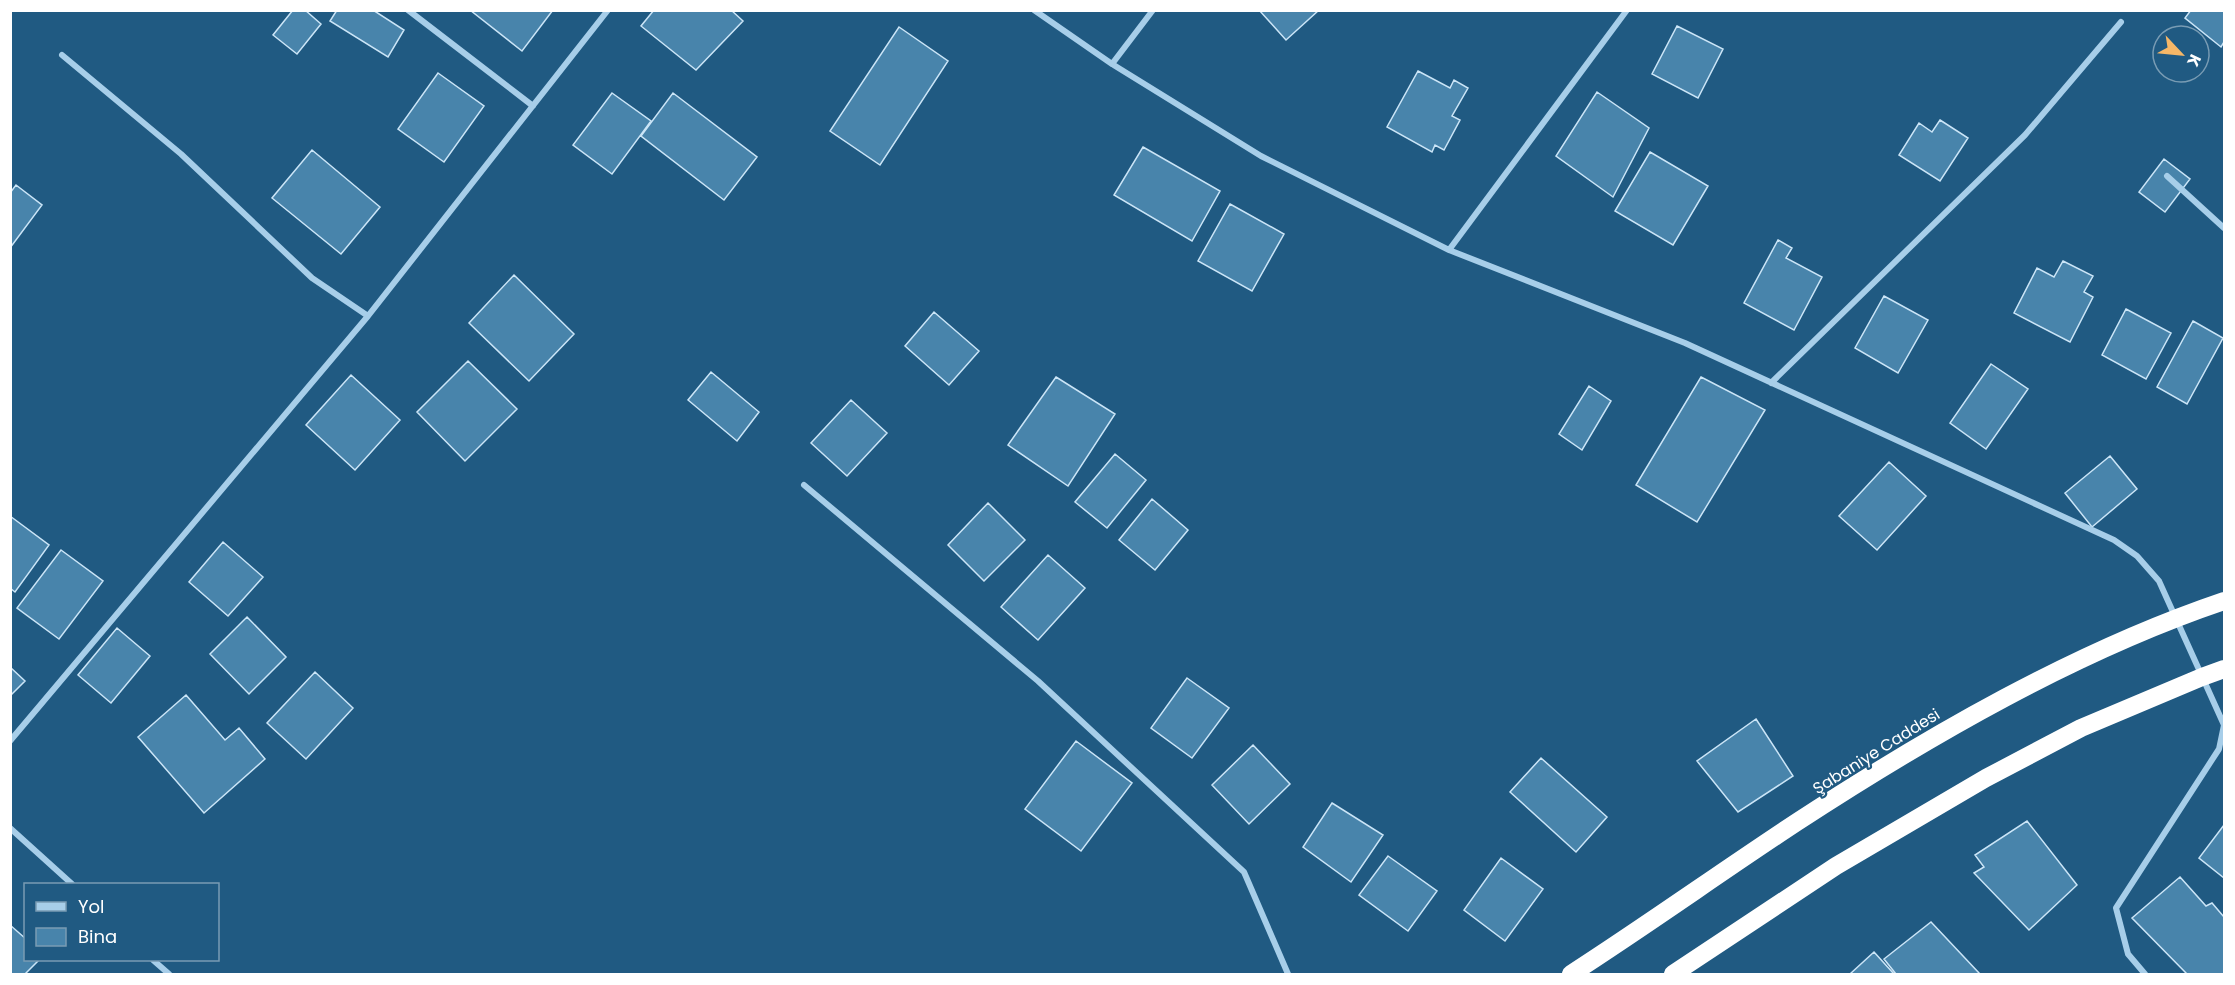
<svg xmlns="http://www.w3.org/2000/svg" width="2235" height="985" font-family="Poppins,sans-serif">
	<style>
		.building { fill: #4884ab; stroke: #cbe5f7; stroke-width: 1.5 }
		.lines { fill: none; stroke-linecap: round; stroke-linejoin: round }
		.street { stroke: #a7cee9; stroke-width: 6 }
		.highway { stroke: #fff; stroke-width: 18 }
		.labels { text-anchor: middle; stroke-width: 4.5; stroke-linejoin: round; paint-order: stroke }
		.street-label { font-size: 16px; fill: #fff; stroke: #205a82 }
	</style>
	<rect width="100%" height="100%" fill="#205a82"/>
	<path class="building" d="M293,10H305L321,24L297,54L273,35Z
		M337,10H373L404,30L388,57L330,21Z
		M470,10H553L522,51Z
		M654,10H731L743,21L696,70L641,26Z
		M1259,10H1319L1286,40Z
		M2191,10H2224V42L2221,47L2185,18Z
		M1677,26L1723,49L1698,98L1652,74Z
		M899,27L948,61L880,165L830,131Z
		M1418,71L1450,88L1454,80L1468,88L1452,116L1460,120L1444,150L1435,145L1432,152L1387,127Z
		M438,73L484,106L444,162L398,129Z
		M1597,92L1649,128L1613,197L1556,156Z
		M612,93L651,121L612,174L573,145Z
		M673,93L757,157L724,200L641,136Z
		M1940,120L1968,138L1940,181L1899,155L1919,123L1932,132Z
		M1143,147L1220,191L1192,241L1114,195Z
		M312,150L380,207L341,254L272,198Z
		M1650,152L1708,186L1673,245L1615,211Z
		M2164,159L2190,179L2165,212L2139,192Z
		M16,185L42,205L10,248V193Z
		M1230,204L1284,234L1252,291L1198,261Z
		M1778,240L1792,248L1786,258L1822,277L1794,330L1744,303Z
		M2063,261L2093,276L2084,292L2093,297L2070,342L2014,313L2037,268L2054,277Z
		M514,275L574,334L529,381L469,323Z
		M1884,296L1928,320L1898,373L1855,348Z
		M2126,309L2171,333L2146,379L2102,355Z
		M934,312L979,351L949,385L905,346Z
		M2193,321L2223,338L2187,404L2157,387Z
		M468,361L517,409L465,461L417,412Z
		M1991,364L2028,389L1986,449L1950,423Z
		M711,372L759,412L737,441L688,400Z
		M351,375L400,420L355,470L306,425Z
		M1056,377L1115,414L1068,486L1008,445Z
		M1701,377L1765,410L1697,522L1636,485Z
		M1589,386L1611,401L1582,450L1559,434Z
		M851,400L887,433L847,476L811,443Z
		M1115,454L1146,480L1107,528L1075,502Z
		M2110,456L2137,489L2092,527L2065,493Z
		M1889,462L1926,496L1877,550L1839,516Z
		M1152,499L1188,530L1155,570L1119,540Z
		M988,503L1025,540L984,581L948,545Z
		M10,516L49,545L15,592L10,588Z
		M223,542L263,577L228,616L189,582Z
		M61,550L103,581L59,639L17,608Z
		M1048,555L1085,588L1038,640L1001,607Z
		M247,617L286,657L249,694L210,654Z
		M117,628L150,656L111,703L78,675Z
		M10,667L25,681L10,696Z
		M315,672L353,708L306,759L267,723Z
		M1187,678L1229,708L1192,758L1151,728Z
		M186,695L225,740L239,728L265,759L204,813L138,737Z
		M1756,719L1793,776L1738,812L1697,761Z
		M1076,741L1132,783L1081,851L1025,809Z
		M1253,745L1290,784L1249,824L1212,785Z
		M1541,758L1607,817L1576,852L1510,792Z
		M1332,803L1383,835L1351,882L1303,847Z
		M2027,821L2077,885L2029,930L1974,873L1984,867L1975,855Z
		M2224,825V878L2199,858Z
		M1388,856L1437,891L1408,931L1359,895Z
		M1501,858L1543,889L1505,941L1464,910Z
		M2180,877L2206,906L2212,903L2224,917V974H2187L2132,918Z
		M1931,922L1979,973L1978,974H1896L1884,959Z
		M10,925L26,939V960H39L25,974H10Z
		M1874,952L1894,974H1850Z"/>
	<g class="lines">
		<path class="street" d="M408,10L533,106
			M1034,10L1112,64L1261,156L1449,250L1685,343L2114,540L2137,556L2159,581L2224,725L2219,749L2116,908L2128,954L2145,974
			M62,55L181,154L312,278L368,316
			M1112,64L1153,10
			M2167,176L2224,228
			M1449,250L1627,10
			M1771,383L2025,135L2121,22
			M804,485L1038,681L1244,872L1288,974
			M10,741L368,316L608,10
			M10,828L72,884
			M153,960L169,974"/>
		<path class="highway" d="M1571,974C1647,925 1721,872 1797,822C1929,736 2076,651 2224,601
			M1673,974L1836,866L1986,778L2081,728L2202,677L2224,669"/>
	</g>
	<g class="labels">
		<g class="street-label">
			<text transform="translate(1876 751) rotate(-32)" y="6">Şabaniye Caddesi</text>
		</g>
	</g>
	<rect width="2235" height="985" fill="none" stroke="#ffffff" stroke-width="24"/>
	<rect x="24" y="883" width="195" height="78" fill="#205a82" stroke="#799cb4" stroke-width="1.5"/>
	<rect x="36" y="902" width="30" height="9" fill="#a7cee9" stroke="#799cb4" stroke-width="1.5"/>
	<text x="78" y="913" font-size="18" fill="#ffffff">Yol</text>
	<rect x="36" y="928" width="30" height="18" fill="#4884ab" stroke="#799cb4" stroke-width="1.5"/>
	<text x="78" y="943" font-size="18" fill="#ffffff">Bina</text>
	<g transform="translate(2181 54) rotate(116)"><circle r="28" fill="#205a82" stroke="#799cb4" stroke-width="1.5"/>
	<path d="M0-4.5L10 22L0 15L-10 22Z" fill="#f6b767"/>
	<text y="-9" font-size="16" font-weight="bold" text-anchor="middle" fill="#ffffff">K</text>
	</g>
</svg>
